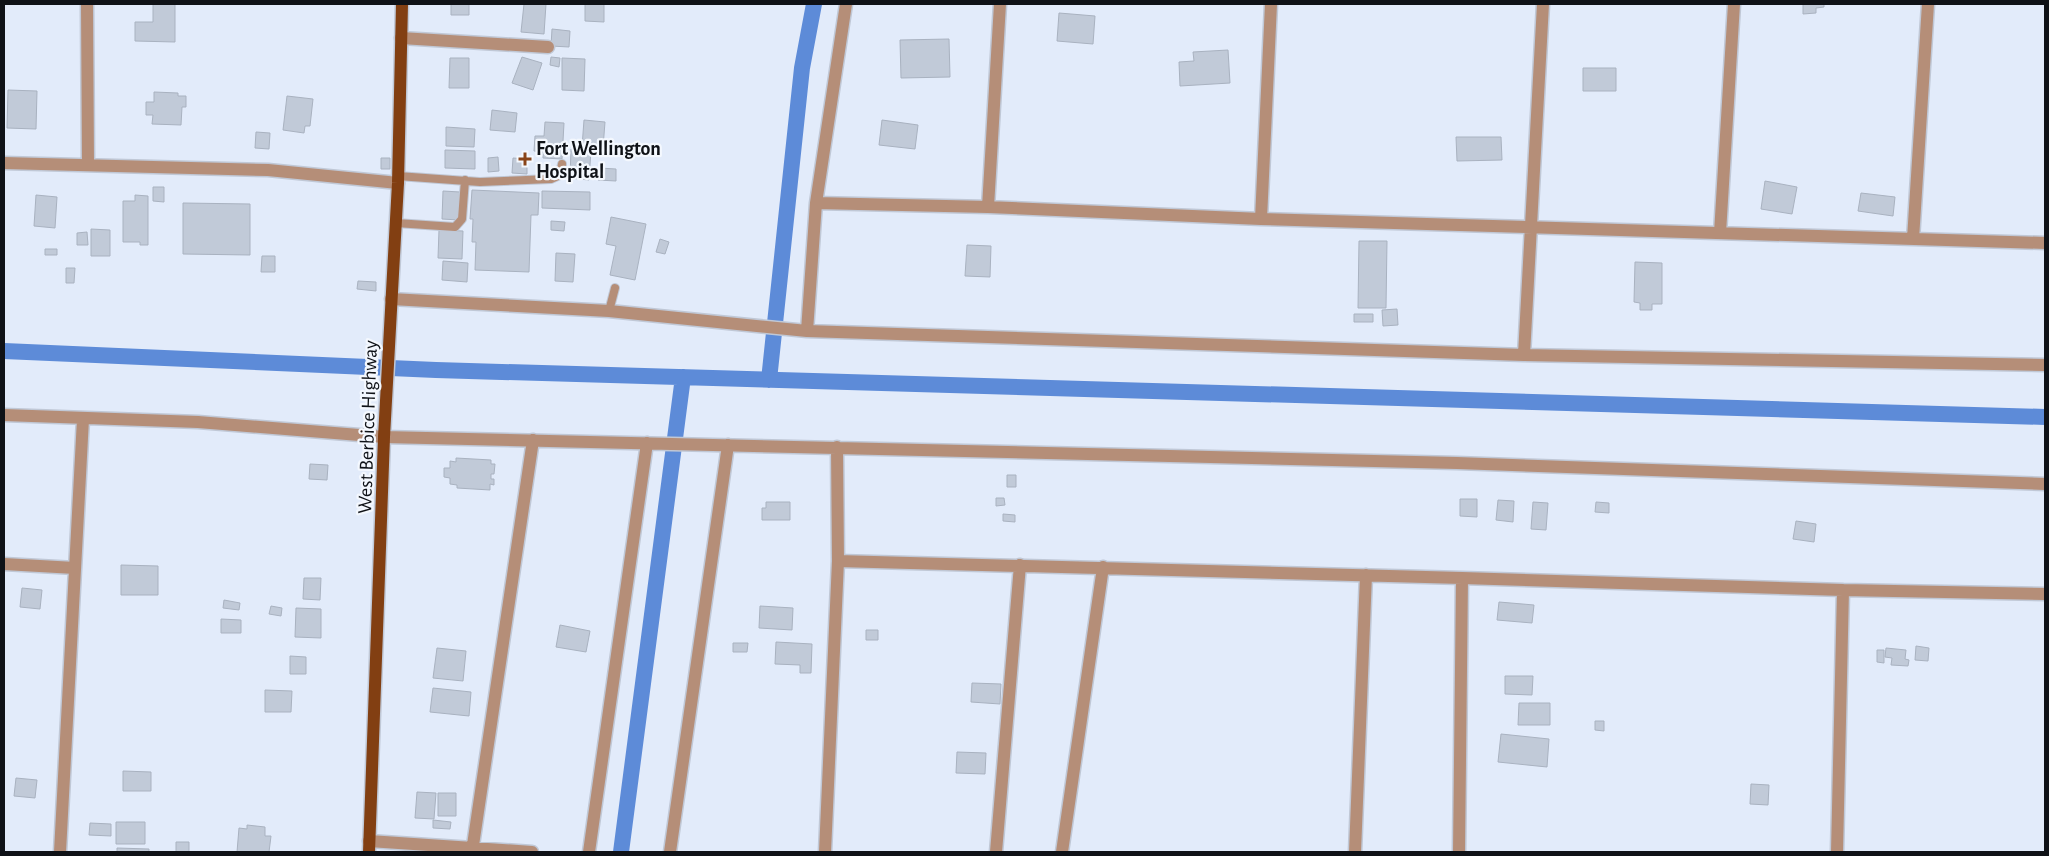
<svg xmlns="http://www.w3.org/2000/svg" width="2049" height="856" font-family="'Alegreya Sans',sans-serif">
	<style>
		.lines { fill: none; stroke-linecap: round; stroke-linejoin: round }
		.canal { stroke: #5d8bd8; stroke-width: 16 }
		.building { fill: #c1cad8; stroke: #a9b2c0 }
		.lane-casing { stroke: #c0c8d6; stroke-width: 10 }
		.street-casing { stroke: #c0c8d6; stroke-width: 15 }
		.primary-casing { stroke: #c0c8d6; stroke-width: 15 }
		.lane { stroke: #b58e78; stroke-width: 8 }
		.street { stroke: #b58e78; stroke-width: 12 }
		.primary { stroke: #823f12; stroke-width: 12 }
		.poi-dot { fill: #894419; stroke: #f4f8fe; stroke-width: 2 }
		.labels { text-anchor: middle; stroke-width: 4.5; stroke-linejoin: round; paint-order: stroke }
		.poi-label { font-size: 20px; font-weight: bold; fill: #0f1217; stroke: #f4f8fe; text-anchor: start }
		.street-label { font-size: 20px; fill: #0f1217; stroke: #f4f8fe }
	</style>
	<rect width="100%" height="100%" fill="#e2ebfa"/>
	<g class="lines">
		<path class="canal" d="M4,351L436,370L2045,417
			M769,380L802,68L814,4
			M621,852L683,377"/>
	</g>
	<path class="building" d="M153,4H175V42L135,41V22H153Z
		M451,4H469V15H451Z
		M524,4H546L544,34L521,32Z
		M585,4H604V22L585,21Z
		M1803,4H1824V7L1816,8V13L1803,14Z
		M1059,13L1095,16L1093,44L1057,41Z
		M552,29L570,31L569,47L551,46Z
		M949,39L950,77L901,78L900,40Z
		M1228,50L1230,83L1180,86L1179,62L1194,61L1193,52Z
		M522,57L542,63L533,90L512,83Z
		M551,57L560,58L559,67L550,65Z
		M450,58H469V88H449Z
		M562,58L585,59L584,91L562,90Z
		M1583,68H1616V91H1583Z
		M8,90L37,91L36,129L7,128Z
		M154,92L178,93V96H186V107H182L181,125L152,124L153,115H146V102H154Z
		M287,96L313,99L310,126H305L304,133L283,130Z
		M492,110L517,113L515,132L490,130Z
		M584,120L605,122L603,148L582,147Z
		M882,120L918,125L915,149L879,145Z
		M545,122L564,123L562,159L543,158V152L534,151L535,136H544Z
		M446,127L475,129L474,147L446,146Z
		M256,132L270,133L269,149L255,148Z
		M1456,137H1501L1502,160L1457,161Z
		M571,149L591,150L589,180L570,178Z
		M445,150L475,151V169L445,168Z
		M498,157L499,171L488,172V158Z
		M381,158H390V169H381Z
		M513,158L527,159V174L512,173Z
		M599,168L616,169V181L598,180Z
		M1765,181L1797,187L1792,214L1761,209Z
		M153,187H164V202L153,201Z
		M472,190L539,193L538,215H531L529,272L475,270L476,242H472L473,219H470Z
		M443,191L460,192L459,220L442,219Z
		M542,191L590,192V210L542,208Z
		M1861,193L1895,197L1893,216L1858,211Z
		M36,195L57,197L55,228L34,226Z
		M135,195L148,196V245H140V242H123V201H135Z
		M183,203L250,204V255L183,254Z
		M611,217L646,224L635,280L610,275L616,246L606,244Z
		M551,221L565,222L564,231L551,230Z
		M91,229L110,230V256H91Z
		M439,230L463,231L462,259L438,258Z
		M87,232L88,245H77V233Z
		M660,239L669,242L665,254L656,252Z
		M1359,241H1387L1386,308H1358Z
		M967,245L991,246L990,277L965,276Z
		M45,249H57V255H45Z
		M556,253L575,254L573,282L555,281Z
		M262,256H275V272H261Z
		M443,261L468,263L467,282L442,280Z
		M1635,262L1662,263V304H1652V310H1640V303L1634,302Z
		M66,268H75L74,283H66Z
		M358,281L376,282V291L357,289Z
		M1397,309L1398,325L1383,326L1382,310Z
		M1354,314H1373V322H1354Z
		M456,458L491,460V464H495L494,474H491V479H494V485L490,484V490L457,488V485L450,484V478L444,477V468H450V461L456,462Z
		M310,464L328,465L327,480L309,479Z
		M1007,475H1016V487H1007Z
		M996,498H1004L1005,505L996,506Z
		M1460,499H1477V517L1460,516Z
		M1498,500L1514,501L1513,522L1496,520Z
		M766,502H790V520H762V508H766Z
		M1533,502L1548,503L1546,530L1531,529Z
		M1596,502L1609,503V513L1595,512Z
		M1003,514L1015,515V522L1003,521Z
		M1796,521L1816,524L1814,542L1793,539Z
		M121,565L158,566V595H121Z
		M304,578H321L320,600L303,599Z
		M22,588L42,590L40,609L20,607Z
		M224,600L240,603L239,610L223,608Z
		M1499,602L1534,605L1532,623L1497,620Z
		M271,606L282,608L281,616L269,614Z
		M760,606L793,608L792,630L759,628Z
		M296,608L321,609V638L295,637Z
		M221,619L241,620V633H221Z
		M560,625L590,631L586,652L556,647Z
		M866,630H878V640H866Z
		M776,642L812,644L811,673H800V665L775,664Z
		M733,643H748L747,652H733Z
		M1916,646L1929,648L1928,661L1915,660Z
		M437,648L466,651L463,681L433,678Z
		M1886,648L1906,650L1905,659L1909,660L1908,666L1891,665L1892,658L1885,657Z
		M1877,650H1884V663L1877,662Z
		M290,656L306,657V674H290Z
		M1505,676H1533L1532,695L1505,694Z
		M972,683L1001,684L1000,704L971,702Z
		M433,688L471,692L469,716L430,712Z
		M265,690L292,691L291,712H265Z
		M1519,703H1550V725H1518Z
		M1595,721H1604V731L1595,730Z
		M1501,734L1549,739L1547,767L1498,762Z
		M957,752L986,753L985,774L956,773Z
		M123,771L151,772V791H123Z
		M16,778L37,780L35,798L14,796Z
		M1751,784L1769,785L1768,805L1750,804Z
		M417,792L436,793L434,819L415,818Z
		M438,793H456V816H438Z
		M433,820L451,822L450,829L433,828Z
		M116,822H145V844H116Z
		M90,823L111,824V836L89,835Z
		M247,825L265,827V836H271L269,852H237L239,828L247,829Z
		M176,842H189V852H176Z
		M117,848L149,849V852H117Z"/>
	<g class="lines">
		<defs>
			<path id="lane" d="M398,176L480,182L551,179L560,175L562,164
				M396,223L455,227L462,219L465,180
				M609,311L615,288"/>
			<path id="street" d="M87,4L88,165
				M401,38L548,47
				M4,163L268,170L398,183
				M816,203L988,207L1261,219L2045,243
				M988,207L1000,4
				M1261,219L1271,4
				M1720,233L1734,4
				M1913,239L1928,4
				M391,299L609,311L807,331L1524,355L2045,365
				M807,331L816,203L846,4
				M1524,355L1543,4
				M4,415L198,422L384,437L1457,463L2045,484
				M837,447L838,561L1462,578L1459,852
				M4,564L75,568
				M1462,578L1843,590L1837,852
				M1843,590L2045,594
				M369,841L532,852
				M60,852L83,419
				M472,852L533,440
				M589,852L647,443
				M670,852L728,445
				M825,852L838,561
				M996,852L1020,565
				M1062,852L1103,567
				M1355,852L1366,575"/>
			<path id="primary" d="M369,852L384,437L398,183L402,4"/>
		</defs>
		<use href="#lane" class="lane-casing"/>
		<use href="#street" class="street-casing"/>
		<use href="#primary" class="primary-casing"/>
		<use href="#lane" class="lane"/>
		<use href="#street" class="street"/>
		<use href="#primary" class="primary"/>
	</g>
	<path class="poi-dot" d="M522.5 151.5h5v5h5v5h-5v5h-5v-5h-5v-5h5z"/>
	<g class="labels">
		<g class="poi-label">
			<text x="536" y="155">Fort Wellington<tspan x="536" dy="23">Hospital</tspan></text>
		</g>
		<g class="street-label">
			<text transform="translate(367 427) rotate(-88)" y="7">West Berbice Highway</text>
		</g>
	</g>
	<rect width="2049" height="856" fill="none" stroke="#0f1217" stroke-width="10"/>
</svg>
